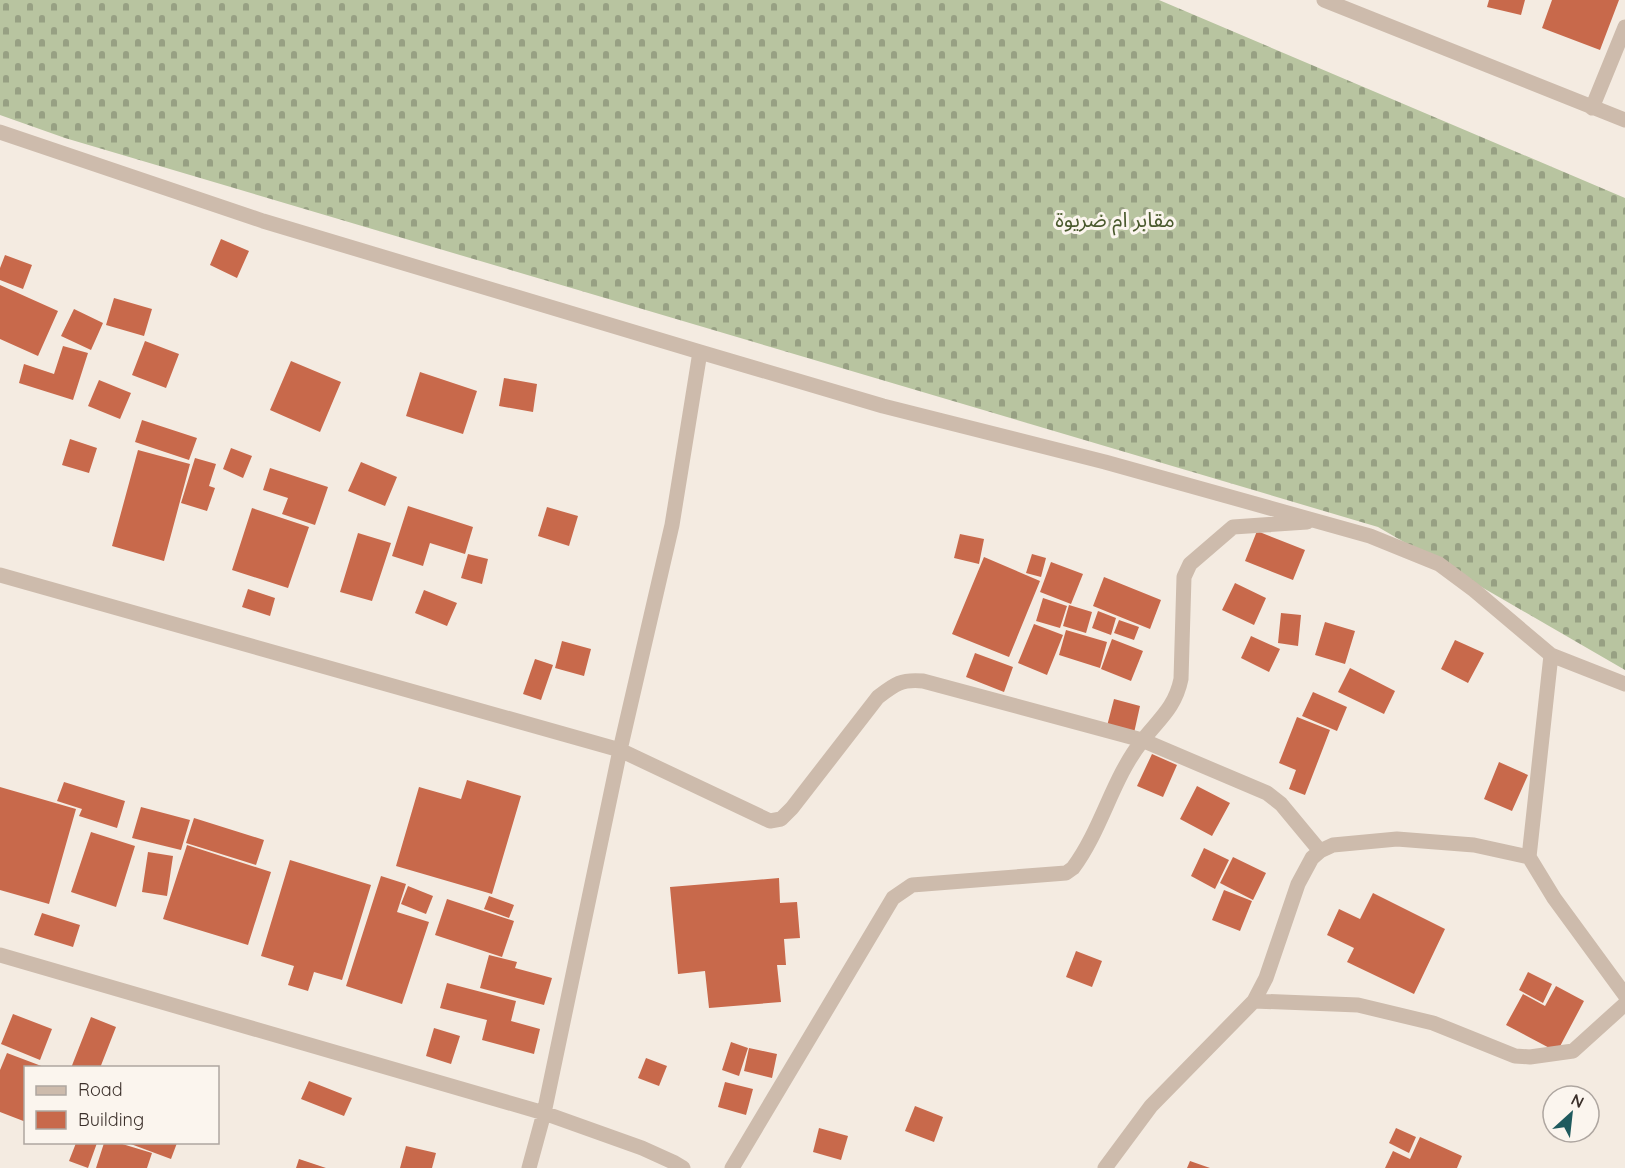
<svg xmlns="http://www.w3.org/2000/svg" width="1625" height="1168" font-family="Quicksand,'Noto Sans Arabic',sans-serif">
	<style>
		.cemetery { fill: url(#cemetery-stones) }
		.building { fill: #c8694b }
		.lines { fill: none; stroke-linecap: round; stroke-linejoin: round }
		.minor { stroke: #cdbbac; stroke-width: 15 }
		.labels { text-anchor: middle; stroke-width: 6; stroke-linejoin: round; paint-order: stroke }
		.park-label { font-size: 21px; fill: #4a5a2e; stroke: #fbf5ee }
	</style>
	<defs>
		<pattern id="cemetery-stones" width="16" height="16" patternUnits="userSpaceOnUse" patternTransform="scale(1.5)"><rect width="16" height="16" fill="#b8c4a0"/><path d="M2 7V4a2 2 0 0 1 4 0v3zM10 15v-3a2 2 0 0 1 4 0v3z" fill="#97a083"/></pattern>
	</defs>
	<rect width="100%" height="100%" fill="#f4ebe1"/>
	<path class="cemetery" d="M0,0H1159L1625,198V670L1378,527L65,138L0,115Z"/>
	<path class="building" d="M1489,0H1525L1521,15L1487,7Z
		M1552,0H1619L1600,50L1542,28Z
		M221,239L249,251L237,278L210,265Z
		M5,255L32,265L23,289L0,280V268Z
		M0,285L58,311L38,356L0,339Z
		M114,298L152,309L144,336L106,325Z
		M74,309L103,323L91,350L61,336Z
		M145,341L179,354L166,388L132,375Z
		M63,346L88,353L73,400L19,383L24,364L54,374Z
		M291,361L341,382L320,432L270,410Z
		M420,372L477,391L463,434L406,416Z
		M504,378L537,384L533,412L499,406Z
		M99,380L131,393L120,419L88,406Z
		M142,420L197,438L189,460L135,442Z
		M70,439L97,448L89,473L62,465Z
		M231,448L252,456L243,478L223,469Z
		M138,450L190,464L164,561L112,546Z
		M195,458L216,464L209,486L215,488L207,511L181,503Z
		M361,462L397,477L385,506L348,491Z
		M270,468L328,487L315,525L282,514L288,498L263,490Z
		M408,506L473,527L465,554L430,543L423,566L392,556Z
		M547,507L578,516L569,546L538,536Z
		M252,508L309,527L288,588L232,570Z
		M1257,531L1305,550L1293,580L1245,561Z
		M358,533L391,543L372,601L340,592Z
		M960,534L984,539L979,564L954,558Z
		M468,554L488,559L482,584L461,578Z
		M1032,554L1046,558L1041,577L1026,573Z
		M984,557L1040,581L1009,657L952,634Z
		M1051,562L1083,574L1071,604L1040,592Z
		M1104,577L1161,600L1150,629L1093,606Z
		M1235,583L1266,598L1254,625L1222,610Z
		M248,589L275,598L270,616L242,607Z
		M424,590L457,603L447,626L415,613Z
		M1043,598L1067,606L1060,628L1036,621Z
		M1069,605L1092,612L1086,633L1063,626Z
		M1098,611L1116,618L1111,635L1092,628Z
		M1281,613L1301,615L1298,646L1278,643Z
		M1119,620L1139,627L1134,640L1114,633Z
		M1325,622L1355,631L1345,664L1315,655Z
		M1034,624L1063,635L1047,675L1018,663Z
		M1066,630L1107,642L1100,668L1059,655Z
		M1251,636L1280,649L1269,672L1241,658Z
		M1112,639L1143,651L1131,681L1101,669Z
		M1455,640L1484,653L1468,683L1441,669Z
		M562,641L591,649L584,676L555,668Z
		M975,653L1013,667L1004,692L966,677Z
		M535,659L553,665L541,700L523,694Z
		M1350,668L1395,691L1384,714L1338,692Z
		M1313,692L1347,707L1337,731L1302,716Z
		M1114,699L1140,706L1134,733L1107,726Z
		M1297,717L1330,730L1305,795L1289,789L1296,770L1279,763Z
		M1152,754L1177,765L1163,797L1137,786Z
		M1499,762L1528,775L1512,811L1484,799Z
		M467,780L521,796L492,894L396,866L419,787L461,799Z
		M64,782L125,801L117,828L79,816L82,809L57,801Z
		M1197,786L1230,803L1212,836L1180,819Z
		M0,787L76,809L49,904L0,890Z
		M141,807L190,820L181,850L132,838Z
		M194,818L264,840L256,865L186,843Z
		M91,832L135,846L116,907L71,892Z
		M187,845L271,872L248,945L163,919Z
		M1204,848L1229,860L1215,889L1191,876Z
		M148,852L173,856L167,896L142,892Z
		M1233,857L1266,873L1253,900L1220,883Z
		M290,860L371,885L342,980L314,972L308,991L288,985L294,966L261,956Z
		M381,876L406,884L397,912L429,922L402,1004L346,986Z
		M779,878L780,903L797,902L800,938L784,939L786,965H777L781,1002L709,1008L705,971L678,974L670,887Z
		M408,886L433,896L426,914L401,904Z
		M1224,890L1252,901L1240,931L1212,920Z
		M1373,893L1445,929L1414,994L1347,962L1354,948L1327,935L1339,909L1360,919Z
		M489,896L514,905L509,918L484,909Z
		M447,899L514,921L502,957L435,935Z
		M42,913L80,925L73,947L34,935Z
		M1076,951L1102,961L1092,987L1066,977Z
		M489,955L517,962L515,968L552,978L544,1005L480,988Z
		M1528,972L1552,984L1543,1003L1519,990Z
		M447,983L516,1001L511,1021L540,1029L534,1054L482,1040L487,1020L440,1008Z
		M1556,986L1584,1001L1557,1052L1506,1025L1523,994L1545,1006Z
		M13,1014L52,1029L40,1060L1,1044Z
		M91,1017L116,1027L100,1068H71Z
		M434,1028L460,1036L451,1064L426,1056Z
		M731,1042L748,1048L739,1076L722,1070Z
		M749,1048L777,1054L772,1078L744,1071Z
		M7,1053L44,1067L26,1068V1122L0,1112V1070Z
		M646,1058L667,1066L659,1086L638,1078Z
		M309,1081L352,1098L344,1116L301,1099Z
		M725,1082L753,1089L746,1115L718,1107Z
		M915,1106L943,1117L934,1142L905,1131Z
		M819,1128L848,1136L841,1160L813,1152Z
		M1396,1128L1416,1137L1409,1153L1389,1143Z
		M1420,1137L1462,1156L1457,1168H1385L1393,1151L1410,1159Z
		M76,1143H97L88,1168L69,1161Z
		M104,1143H119L152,1153L147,1168H96Z
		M128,1143H177L171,1159Z
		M406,1146L436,1153L432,1168H400Z
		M299,1159L326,1168H296Z
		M1190,1161L1210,1168H1187Z"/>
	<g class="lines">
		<path class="minor" d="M1324,0L1625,120
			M1592,108L1625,27
			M0,132L263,221L700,352L883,406L1105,462L1370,536L1439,564L1474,590L1551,655L1625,684
			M0,575L620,750L770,821L781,819L792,808L878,697C895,684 901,679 923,681L1142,740L1267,793L1281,804L1320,851
			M1529,857L1551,655
			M0,955L544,1113L642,1148L673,1162L683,1168
			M1254,1001L1358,1005L1433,1023L1515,1056L1530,1057L1573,1051L1625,1004
			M529,1168L544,1113L620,750L672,525L700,352
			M732,1168L893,898L912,885L1066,873L1073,868C1102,829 1112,779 1142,741C1159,719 1175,708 1181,679L1184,577L1190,564L1233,527L1307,522
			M1105,1168L1151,1106L1254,1001L1266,978L1298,884L1312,858L1320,851L1333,845L1397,839L1474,845L1529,857L1554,898L1625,995"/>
	</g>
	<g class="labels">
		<g class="park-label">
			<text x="1115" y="227">مقابر ام ضريوة</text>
		</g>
	</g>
	<rect x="24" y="1066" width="195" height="78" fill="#fbf5ee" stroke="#aea6a0" stroke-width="1.5"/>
	<rect x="36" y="1086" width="30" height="9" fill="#cdbbac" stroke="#aea6a0" stroke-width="1.5"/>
	<text x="78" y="1096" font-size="18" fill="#3b302b">Road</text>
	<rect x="36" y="1111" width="30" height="18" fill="#c8694b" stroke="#aea6a0" stroke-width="1.5"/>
	<text x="78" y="1126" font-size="18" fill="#3b302b">Building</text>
	<g transform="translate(1571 1114) rotate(27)"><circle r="28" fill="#fbf5ee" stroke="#aea6a0" stroke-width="1.5"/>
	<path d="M0-4.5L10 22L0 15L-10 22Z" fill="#1f5a5e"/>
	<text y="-9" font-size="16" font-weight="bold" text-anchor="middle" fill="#3b302b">N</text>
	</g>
</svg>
